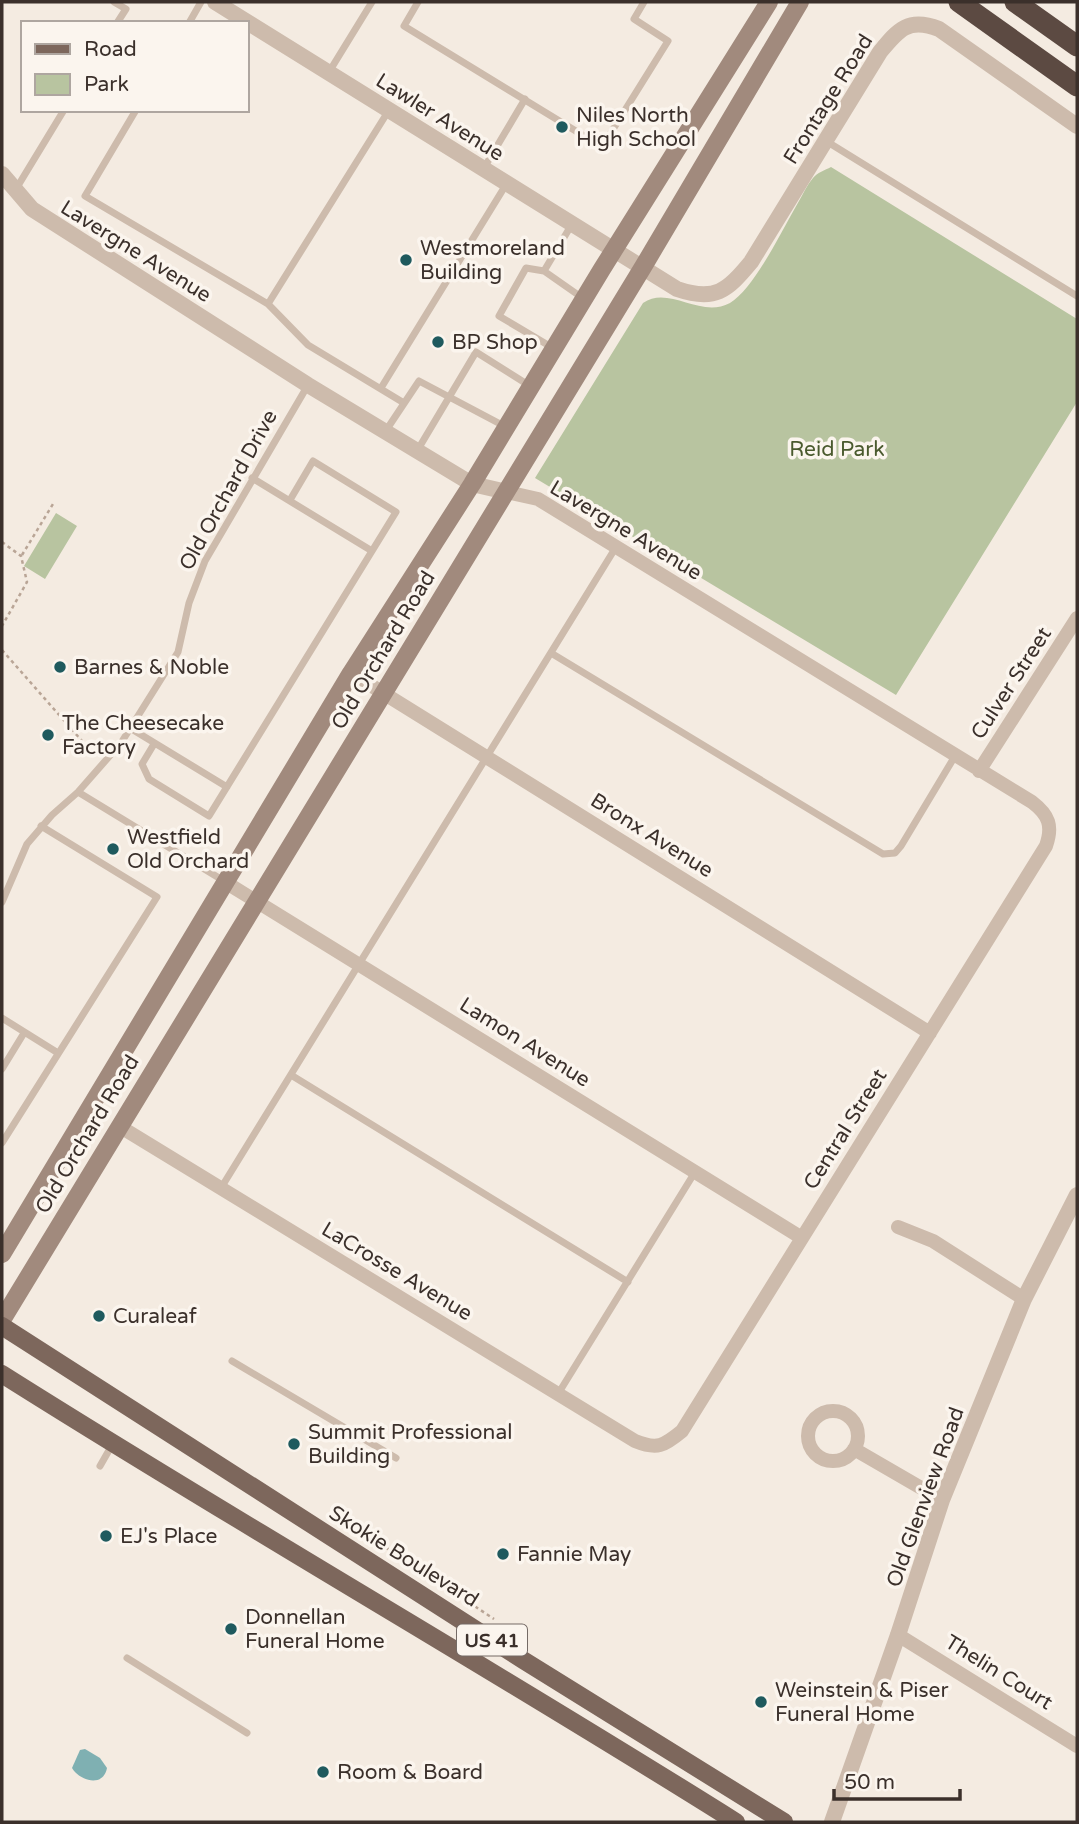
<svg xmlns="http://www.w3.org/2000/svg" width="1079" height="1824" font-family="'Varela Round',sans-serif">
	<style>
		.green { fill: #b8c4a0 }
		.water { fill: #7fb0b2 }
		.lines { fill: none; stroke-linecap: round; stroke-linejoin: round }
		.path { stroke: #b9a596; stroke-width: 2.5; stroke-dasharray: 3.5 3.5; stroke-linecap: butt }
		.service { stroke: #cdbbac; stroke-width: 7 }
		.minor { stroke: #cdbbac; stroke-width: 14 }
		.tertiary { stroke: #cdbbac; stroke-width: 16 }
		.secondary { stroke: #a18a7d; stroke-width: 18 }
		.primary { stroke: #7d675c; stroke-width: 18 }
		.motorway { stroke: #5c4a42; stroke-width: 21 }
		.poi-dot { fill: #1f5a5e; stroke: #fbf5ee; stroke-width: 2.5 }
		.labels { text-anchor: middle; stroke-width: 7; stroke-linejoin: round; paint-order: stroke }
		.shield { fill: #fbf5ee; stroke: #756b66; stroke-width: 2 }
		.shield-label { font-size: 19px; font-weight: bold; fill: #3b302b }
		.street-label { font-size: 21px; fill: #3b302b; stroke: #fbf5ee }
		.poi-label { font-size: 21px; fill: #3b302b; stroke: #fbf5ee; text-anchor: start }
		.park-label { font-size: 21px; fill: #4a5a2e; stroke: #fbf5ee }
	</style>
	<rect width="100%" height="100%" fill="#f4ebe1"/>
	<path class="green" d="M831,167L1077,319V402L896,695L535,478L643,303C669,285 700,319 730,303C755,288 783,228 799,201C803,194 807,185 813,178C817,173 825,170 831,167Z
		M56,513L77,526L45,579L24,566Z"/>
	<path class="water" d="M85,1749L100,1758L107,1768C103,1788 80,1781 72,1768L80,1750Z"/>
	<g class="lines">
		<path class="path" d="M2,542L21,556L27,582L2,626
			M22,555L53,504
			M2,650L82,741
			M362,1532L393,1552
			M411,1564L494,1619"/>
		<path class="service" d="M114,2L126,9L117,23
			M418,2L404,26L602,147L668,41L634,19L644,2
			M189,23L201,2
			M329,72L372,2
			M136,110L85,196L268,304L308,345L404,403
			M826,141L1077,296
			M484,168L525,99
			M16,189L64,110
			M572,224L544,271L584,299
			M544,271L526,268L499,316L553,348
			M268,304L389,110
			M381,388L507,183
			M385,432L419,381L506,427
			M417,451L476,352L530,386
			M252,478L372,551
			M551,653L883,854L895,853L901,846L955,756
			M130,728L227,787
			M154,744L142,764L149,779L209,816L396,512L313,461L290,500
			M78,792L224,881
			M2,902L27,844L52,815L78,792L121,743L178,652L189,603L205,561L308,385
			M2,1018L58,1053
			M2,1069L24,1033
			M291,1075L628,1282
			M2,1143L157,897L41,826
			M221,1188L616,547
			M232,1361L396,1458
			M558,1394L695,1172
			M100,1466L112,1445
			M127,1658L247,1733"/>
		<path class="minor" d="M351,673L930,1033
			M979,771L1077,618
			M225,882L802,1238
			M119,1126L635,1441C657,1450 664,1446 682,1431L1046,846C1053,826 1049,815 1032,802L538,499L507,492
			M898,1227L933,1241L1024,1299
			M808 1436a25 25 0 1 1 50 0a25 25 0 1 1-50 0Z
			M854,1449L942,1500
			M898,1635L1077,1746"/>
		<path class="tertiary" d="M215,2L677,289C715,302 727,291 751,262L880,52C898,30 908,17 939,29L1077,126
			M2,174L32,209L308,385L472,484L507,492
			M832,1822L898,1635L942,1500L1024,1299L1077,1195"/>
		<path class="secondary" d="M2,1254L351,673L472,484L602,269L769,2
			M2,1320L643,267L800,2"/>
		<path class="primary" d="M2,1326L523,1660L784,1822
			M2,1374C244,1527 493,1669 736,1822"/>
		<path class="motorway" d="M959,2L1077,86
			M1015,2L1077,46"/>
	</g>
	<g class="poi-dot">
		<circle cx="562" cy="127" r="7"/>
		<circle cx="406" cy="260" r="7"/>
		<circle cx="438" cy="342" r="7"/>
		<circle cx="60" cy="667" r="7"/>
		<circle cx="48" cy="735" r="7"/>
		<circle cx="113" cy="849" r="7"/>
		<circle cx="99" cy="1316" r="7"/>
		<circle cx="294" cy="1444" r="7"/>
		<circle cx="106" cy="1536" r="7"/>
		<circle cx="503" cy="1554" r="7"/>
		<circle cx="231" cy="1629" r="7"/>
		<circle cx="761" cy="1702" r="7"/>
		<circle cx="323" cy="1772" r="7"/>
	</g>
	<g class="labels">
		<rect class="shield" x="457" y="1624.5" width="70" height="31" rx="5"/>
		<g class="shield-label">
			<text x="492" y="1647">US 41</text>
		</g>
		<g class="street-label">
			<text transform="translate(828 99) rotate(-58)" y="7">Frontage Road</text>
			<text transform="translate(440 117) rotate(32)" y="7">Lawler Avenue</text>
			<text transform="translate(136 251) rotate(32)" y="7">Lavergne Avenue</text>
			<text transform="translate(228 490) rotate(-61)" y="7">Old Orchard Drive</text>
			<text transform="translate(626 530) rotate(31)" y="7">Lavergne Avenue</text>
			<text transform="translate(383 650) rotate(-59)" y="7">Old Orchard Road</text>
			<text transform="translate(1011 683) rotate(-57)" y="7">Culver Street</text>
			<text transform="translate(652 835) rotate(32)" y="7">Bronx Avenue</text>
			<text transform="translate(525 1042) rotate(32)" y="7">Lamon Avenue</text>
			<text transform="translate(845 1129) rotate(-58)" y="7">Central Street</text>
			<text transform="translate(87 1134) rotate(-59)" y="7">Old Orchard Road</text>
			<text transform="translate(397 1271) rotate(31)" y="7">LaCrosse Avenue</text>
			<text transform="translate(925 1497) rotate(-70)" y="7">Old Glenview Road</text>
			<text transform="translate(404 1556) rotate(32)" y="7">Skokie Boulevard</text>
			<text transform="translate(999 1672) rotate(32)" y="7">Thelin Court</text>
		</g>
		<g class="poi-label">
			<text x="576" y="122">Niles North<tspan x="576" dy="24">High School</tspan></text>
			<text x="420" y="255">Westmoreland<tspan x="420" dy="24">Building</tspan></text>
			<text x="452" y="349">BP Shop</text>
			<text x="74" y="674">Barnes &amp; Noble</text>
			<text x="62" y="730">The Cheesecake<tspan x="62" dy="24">Factory</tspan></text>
			<text x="127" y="844">Westfield<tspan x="127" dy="24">Old Orchard</tspan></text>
			<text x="113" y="1323">Curaleaf</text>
			<text x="308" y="1439">Summit Professional<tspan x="308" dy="24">Building</tspan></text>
			<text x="120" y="1543">EJ's Place</text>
			<text x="517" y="1561">Fannie May</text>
			<text x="245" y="1624">Donnellan<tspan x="245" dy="24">Funeral Home</tspan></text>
			<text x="775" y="1697">Weinstein &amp; Piser<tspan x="775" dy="24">Funeral Home</tspan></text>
			<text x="337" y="1779">Room &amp; Board</text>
		</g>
		<g class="park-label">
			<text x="837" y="456">Reid Park</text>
		</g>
	</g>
	<rect width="1079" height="1824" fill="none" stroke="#3b302b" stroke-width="7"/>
	<rect x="21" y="21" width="228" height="91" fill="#fbf5ee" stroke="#aea6a0" stroke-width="2"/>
	<rect x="35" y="44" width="35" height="10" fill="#7d675c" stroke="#aea6a0" stroke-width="2"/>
	<text x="84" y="56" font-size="21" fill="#3b302b">Road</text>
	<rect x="35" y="74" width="35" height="21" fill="#b8c4a0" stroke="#aea6a0" stroke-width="2"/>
	<text x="84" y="91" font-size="21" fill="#3b302b">Park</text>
	<path d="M834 1789v10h126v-10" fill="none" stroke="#3b302b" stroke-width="3.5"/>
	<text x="844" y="1789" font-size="21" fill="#3b302b" stroke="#fbf5ee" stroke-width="5" paint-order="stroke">50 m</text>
</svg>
